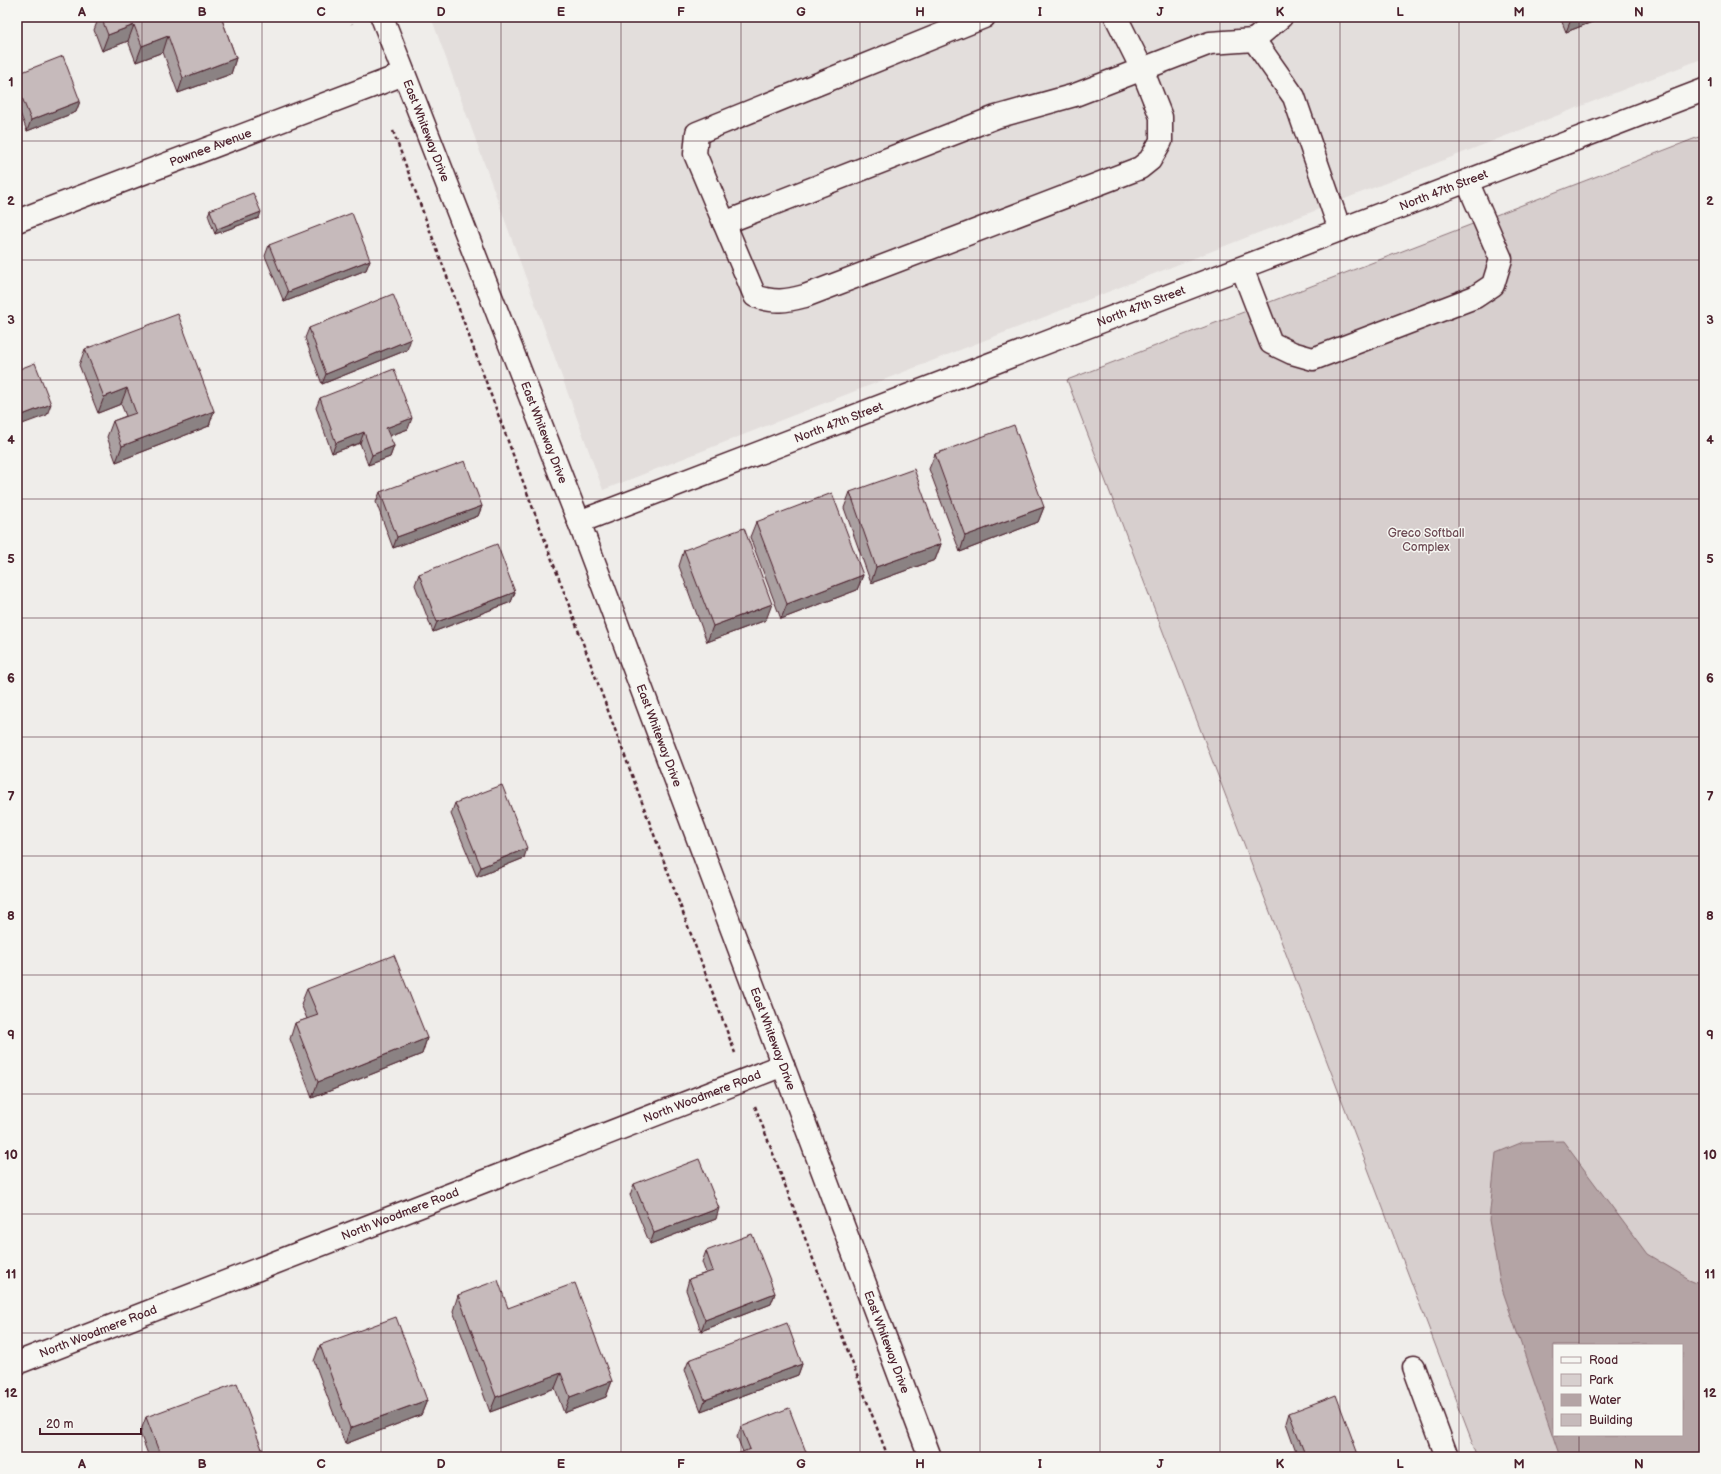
<svg xmlns="http://www.w3.org/2000/svg" width="1721" height="1474" font-family="'Balsamiq Sans',sans-serif">
	<style>
		.built { fill: #e3dedc }
		.green { fill: #d7cfce; stroke: #90777c; fill-rule: evenodd }
		.water { fill: #b4a4a5; stroke: #8a6f74; fill-rule: evenodd }
		.lines { fill: none; stroke-linecap: round; stroke-linejoin: round }
		.minor-casing { stroke: #4a1f2b; stroke-width: 25 }
		.path { stroke: #4a1f2b; stroke-width: 2.5; stroke-dasharray: 4 3; stroke-linecap: butt }
		.minor { stroke: #f6f6f2; stroke-width: 22 }
		.wall { fill: #aaa0a1; stroke: #4a1f2b }
		.shaded-wall { fill: #8b8283; stroke: #4a1f2b }
		.building { fill: #c6babb; stroke: #4a1f2b }
		.grid { fill: none; stroke: #4a1f2b; stroke-width: 1; stroke-opacity: 0.55 }
		.labels { text-anchor: middle; stroke-width: 3; stroke-linejoin: round; paint-order: stroke }
		.street-label { font-size: 12px; fill: #4a1f2b; stroke: #f6f6f2 }
		.park-label { font-size: 12px; fill: #6d4b54; stroke: #f6f6f2 }
		.neatline { fill: none; stroke: #4a1f2b; stroke-width: 1.5 }
		.grid-label { font-size: 13px; text-anchor: middle; font-weight: bold; fill: #4a1f2b }
	</style>
	<rect width="100%" height="100%" fill="#efedea"/>
	<filter id="ink" filterUnits="userSpaceOnUse"><feTurbulence type="fractalNoise" baseFrequency=".025" numOctaves="2"/><feDisplacementMap in="SourceGraphic" scale="8" xChannelSelector="R" yChannelSelector="G"/><feConvolveMatrix kernelMatrix="1 2 1 2 8 2 1 2 1" color-interpolation-filters="sRGB"/></filter>
	<g filter="url(#ink)">
		<path class="built" d="M431,17H1704V58L603,490Z"/>
		<path class="green" d="M1704,135V1457H1478L1067,380ZM1554,1345H1682V1435H1554Z"/>
		<path class="water" d="M1563,1141L1647,1254L1689,1279L1704,1285V1457H1560L1500,1283L1489,1220L1496,1153L1523,1142ZM1554,1345H1682V1435H1554Z"/>
		<g class="lines">
			<defs>
				<g id="minor">
					<path id="s1" d="M382,17L579,522L930,1457"/>
					<path d="M984,17L697,133L695,154L755,296C775,303 786,301 805,296L1140,168L1150,160L1161,141V117L1142,69L1116,17"/>
					<path d="M1254,40L1281,17"/>
					<path id="s2" d="M17,221L404,74"/>
					<path d="M724,223L996,117L1075,95L1210,43L1254,40L1294,97L1340,230"/>
					<path d="M1242,268L1271,343L1292,353L1313,359L1475,297L1493,285L1501,259L1467,181"/>
					<path id="s3" d="M579,522L1704,90"/>
					<path id="s4" d="M17,1363L783,1065"/>
					<path d="M1414,1367L1447,1457"/>
				</g>
			</defs>
			<use href="#minor" class="minor-casing"/>
			<path class="path" d="M350,17L352,24
				M393,131L735,1053
				M755,1106L888,1457"/>
			<use href="#minor" class="minor"/>
		</g>
		<path class="wall" d="M99,17H221L236,58L231,74L178,93L163,52L136,62L128,41L102,51L94,30Z
			M1560,17H1605L1566,32Z
			M17,74L80,101L76,112L27,131L17,105Z
			M210,210L259,218L215,234L208,215Z
			M269,245L370,260L366,270L284,302L265,256Z
			M309,328L407,350L322,384L305,338Z
			M85,349L214,411L209,426L116,462L107,437L113,421L126,416L121,404L98,413L79,365Z
			M320,398L408,429L389,436L394,446L390,457L368,465L360,443L332,453L316,408Z
			M935,454L1044,507L1038,522L960,552L929,469Z
			M380,492L482,506L478,516L393,548L376,502Z
			M850,492L941,544L935,560L871,583L844,508Z
			M756,522L863,575L857,590L781,619L750,537Z
			M684,550L766,620L707,642L679,566Z
			M419,574L515,592L511,602L433,632L415,585Z
			M455,803L524,858L477,877L451,814Z
			M307,989L427,1038L422,1054L312,1098L290,1039L295,1023L307,1019L301,1004Z
			M634,1184L716,1219L650,1244L630,1195Z
			M706,1251L775,1293L771,1304L701,1331L686,1290L689,1279L706,1273L702,1262Z
			M458,1295L508,1308L612,1381L606,1397L564,1413L555,1388L490,1412L453,1311Z
			M320,1345L427,1400L421,1415L345,1444L314,1361Z
			M689,1360L802,1364L798,1375L701,1411L685,1370Z
			M1289,1413L1359,1457H1298L1286,1423Z
			M146,1417L265,1457H149L140,1433Z
			M741,1427L808,1457L743,1452L737,1437Z"/>
		<path class="shaded-wall" d="M1572,17H1605L1566,32Z
			M134,25L128,41L102,51L108,35Z
			M168,36L163,52L136,62L142,46Z
			M236,58L231,74L178,93L183,78Z
			M80,101L76,112L27,131L31,120Z
			M261,212L259,218L215,234L217,229Z
			M370,260L366,270L284,302L288,292Z
			M411,339L407,350L322,384L326,374Z
			M127,388L121,404L98,413L104,397Z
			M51,404L47,415L17,426V417Z
			M214,411L209,426L116,462L122,446Z
			M412,418L408,429L383,438L386,428Z
			M364,432L360,443L332,453L336,443Z
			M394,446L390,457L368,465L372,455Z
			M482,506L478,516L393,548L397,537Z
			M1044,507L1038,522L960,552L965,536Z
			M941,544L935,560L871,583L876,567Z
			M863,575L857,590L781,619L787,604Z
			M515,592L511,602L433,632L437,622Z
			M772,604L766,620L707,642L713,626Z
			M527,848L524,858L477,877L481,867Z
			M427,1038L422,1054L312,1098L318,1082Z
			M719,1208L716,1219L650,1244L654,1233Z
			M775,1293L771,1304L701,1331L705,1320Z
			M802,1364L798,1375L701,1411L705,1400Z
			M561,1373L555,1388L490,1412L496,1397Z
			M612,1381L606,1397L564,1413L570,1397Z
			M427,1400L421,1415L345,1444L350,1428Z"/>
		<path class="building" d="M101,17H221L236,58L183,78L168,36L142,46L134,25L108,35Z
			M63,56L80,101L31,120L17,85V74Z
			M253,193L261,212L217,229L210,210Z
			M352,213L370,260L288,292L269,245Z
			M393,294L411,339L326,374L309,328Z
			M178,314L214,411L122,446L113,421L136,413L127,388L104,397L85,349Z
			M35,363L51,404L17,417V370Z
			M394,369L412,418L386,428L394,446L372,455L364,432L336,443L320,398Z
			M1014,425L1044,507L965,536L935,454Z
			M465,461L482,506L397,537L380,492Z
			M914,469L941,544L876,567L850,492Z
			M832,493L863,575L787,604L756,522Z
			M744,528L772,604L713,626L684,550Z
			M497,544L515,592L437,622L419,574Z
			M502,785L527,848L481,867L455,803Z
			M394,955L427,1038L318,1082L295,1023L318,1015L307,989Z
			M699,1159L719,1208L654,1233L634,1184Z
			M752,1234L775,1293L705,1320L689,1279L713,1271L706,1251Z
			M498,1280L508,1308L575,1283L612,1381L570,1397L561,1373L496,1397L458,1295Z
			M396,1317L427,1400L350,1428L320,1345Z
			M787,1323L802,1364L705,1400L689,1360Z
			M237,1383L265,1457H161L146,1417Z
			M1336,1395L1359,1457H1306L1289,1413Z
			M789,1408L808,1457H730L750,1449L741,1427Z"/>
	</g>
	<path class="grid" d="M142,17V1457M262,17V1457M381,17V1457M501,17V1457M621,17V1457M741,17V1457M860,17V1457M980,17V1457M1100,17V1457M1220,17V1457M1340,17V1457M1459,17V1457M1579,17V1345M17,141H1704M17,260H1704M17,380H1704M17,499H1704M17,618H1704M17,737H1704M17,856H1704M17,975H1704M17,1094H1704M17,1214H1704M17,1333H1704M1579,1435V1457"/>
	<g class="labels">
		<g class="street-label">
			<text dy="4" stroke="none"><textPath href="#s1" startOffset="122">East Whiteway Drive</textPath></text>
			<text dy="4" stroke="none"><textPath href="#s2" startOffset="207">Pawnee Avenue</textPath></text>
			<text dy="4" stroke="none"><textPath href="#s3" startOffset="926">North 47th Street</textPath></text>
			<text dy="4" stroke="none"><textPath href="#s3" startOffset="602">North 47th Street</textPath></text>
			<text dy="4" stroke="none"><textPath href="#s3" startOffset="278">North 47th Street</textPath></text>
			<text dy="4" stroke="none"><textPath href="#s1" startOffset="446">East Whiteway Drive</textPath></text>
			<text dy="4" stroke="none"><textPath href="#s1" startOffset="770">East Whiteway Drive</textPath></text>
			<text dy="4" stroke="none"><textPath href="#s1" startOffset="1094">East Whiteway Drive</textPath></text>
			<text dy="4" stroke="none"><textPath href="#s4" startOffset="735">North Woodmere Road</textPath></text>
			<text dy="4" stroke="none"><textPath href="#s4" startOffset="411">North Woodmere Road</textPath></text>
			<text dy="4" stroke="none"><textPath href="#s4" startOffset="87">North Woodmere Road</textPath></text>
			<text dy="4" stroke="none"><textPath href="#s1" startOffset="1418">East Whiteway Drive</textPath></text>
		</g>
		<g class="park-label">
			<text x="1426" y="537">Greco Softball<tspan x="1426" dy="14">Complex</tspan></text>
		</g>
	</g>
	<rect width="1721" height="1474" fill="none" stroke="#f6f6f2" stroke-width="44"/>
	<rect x="1553" y="1344" width="130" height="92" fill="#f6f6f2" stroke="#b1a0a2"/>
	<rect x="1561" y="1357" width="20" height="6" fill="#f6f6f2" stroke="#b1a0a2"/>
	<text x="1589" y="1364" font-size="12" fill="#4a1f2b">Road</text>
	<rect x="1561" y="1374" width="20" height="12" fill="#d7cfce" stroke="#b1a0a2"/>
	<text x="1589" y="1384" font-size="12" fill="#4a1f2b">Park</text>
	<rect x="1561" y="1394" width="20" height="12" fill="#b4a4a5" stroke="#b1a0a2"/>
	<text x="1589" y="1404" font-size="12" fill="#4a1f2b">Water</text>
	<rect x="1561" y="1414" width="20" height="12" fill="#c6babb" stroke="#b1a0a2"/>
	<text x="1589" y="1424" font-size="12" fill="#4a1f2b">Building</text>
	<path d="M40 1428v6h101v-6" fill="none" stroke="#4a1f2b" stroke-width="2"/>
	<text x="46" y="1428" font-size="12" fill="#4a1f2b" stroke="#f6f6f2" stroke-width="3" paint-order="stroke">20 m</text>
	<rect x="22" y="22" width="1677" height="1430" class="neatline"/>
	<g class="grid-label">
		<text x="82" y="16">A</text>
		<text x="202" y="16">B</text>
		<text x="321" y="16">C</text>
		<text x="441" y="16">D</text>
		<text x="561" y="16">E</text>
		<text x="681" y="16">F</text>
		<text x="801" y="16">G</text>
		<text x="920" y="16">H</text>
		<text x="1040" y="16">I</text>
		<text x="1160" y="16">J</text>
		<text x="1280" y="16">K</text>
		<text x="1400" y="16">L</text>
		<text x="1519" y="16">M</text>
		<text x="1639" y="16">N</text>
		<text x="11" y="86">1</text>
		<text x="1710" y="86">1</text>
		<text x="11" y="205">2</text>
		<text x="1710" y="205">2</text>
		<text x="11" y="324">3</text>
		<text x="1710" y="324">3</text>
		<text x="11" y="444">4</text>
		<text x="1710" y="444">4</text>
		<text x="11" y="563">5</text>
		<text x="1710" y="563">5</text>
		<text x="11" y="682">6</text>
		<text x="1710" y="682">6</text>
		<text x="11" y="801">7</text>
		<text x="1710" y="801">7</text>
		<text x="11" y="920">8</text>
		<text x="1710" y="920">8</text>
		<text x="11" y="1039">9</text>
		<text x="1710" y="1039">9</text>
		<text x="11" y="1159">10</text>
		<text x="1710" y="1159">10</text>
		<text x="11" y="1278">11</text>
		<text x="1710" y="1278">11</text>
		<text x="11" y="1397">12</text>
		<text x="1710" y="1397">12</text>
		<text x="82" y="1468">A</text>
		<text x="202" y="1468">B</text>
		<text x="321" y="1468">C</text>
		<text x="441" y="1468">D</text>
		<text x="561" y="1468">E</text>
		<text x="681" y="1468">F</text>
		<text x="801" y="1468">G</text>
		<text x="920" y="1468">H</text>
		<text x="1040" y="1468">I</text>
		<text x="1160" y="1468">J</text>
		<text x="1280" y="1468">K</text>
		<text x="1400" y="1468">L</text>
		<text x="1519" y="1468">M</text>
		<text x="1639" y="1468">N</text>
	</g>
</svg>
